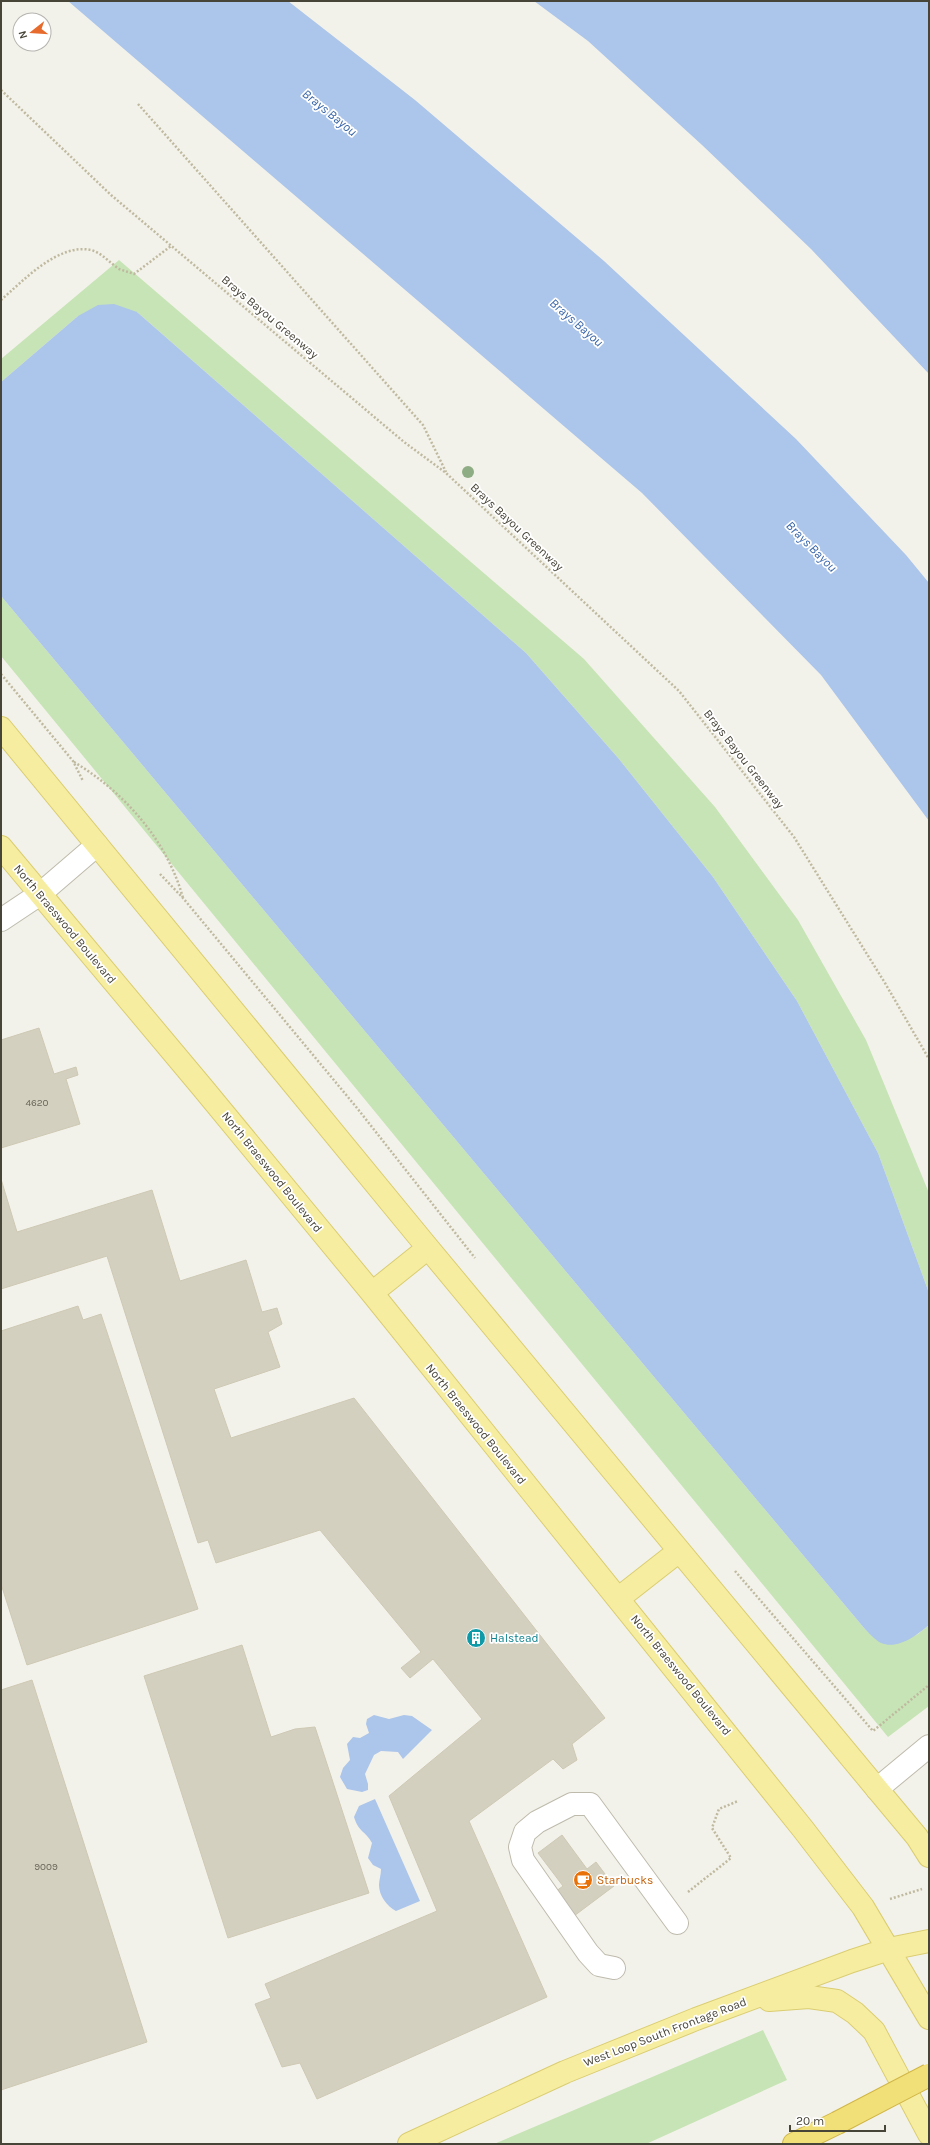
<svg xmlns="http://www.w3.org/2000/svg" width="930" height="2145" font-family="Karla,sans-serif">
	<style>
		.green { fill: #c7e4b6 }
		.water { fill: #acc5ea }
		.building { fill: #d4d0c0; stroke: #cec9b4 }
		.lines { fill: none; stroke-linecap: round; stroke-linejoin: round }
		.minor-casing { stroke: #bebbad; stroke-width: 24 }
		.major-casing { stroke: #dacd71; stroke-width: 24 }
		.highway-casing { stroke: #d0b647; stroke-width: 24 }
		.path { stroke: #bfb99f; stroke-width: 2.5; stroke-dasharray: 2 2; stroke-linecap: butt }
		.minor { stroke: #fff; stroke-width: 22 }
		.major { stroke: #f6eda1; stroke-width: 22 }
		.highway { stroke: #f1df77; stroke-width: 22 }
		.highway-bridge-casing { stroke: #d0b647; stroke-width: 24; stroke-linecap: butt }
		.highway-bridge { stroke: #f1df77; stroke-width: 22 }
		.tree { fill: #8fad84 }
		.labels { text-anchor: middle; stroke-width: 3.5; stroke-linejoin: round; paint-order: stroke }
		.number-label { font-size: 10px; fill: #6a675a }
		.street-label { font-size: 12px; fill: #474438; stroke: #fff }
		.culture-label { font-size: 12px; fill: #0d838f; stroke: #fff; text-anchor: start }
		.food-label { font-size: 12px; fill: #c56008; stroke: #fff; text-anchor: start }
		.water-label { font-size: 13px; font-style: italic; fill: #3a67aa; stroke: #fff }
	</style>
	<rect width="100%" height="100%" fill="#f3f2ea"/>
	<path class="green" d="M119,260L584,659L715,807L798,920L866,1040L929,1193V1293L878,1153L797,1001L713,877L619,759L526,653L137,312L78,316L1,382V359Z
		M1,596L864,1628L882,1643L918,1634L929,1625V1706L888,1737L1,656Z
		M763,2030L787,2080L646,2144H494Z"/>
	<path class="water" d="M68,1H288L415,100L604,261L796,439L906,555L929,583V821L821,675L642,493Z
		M534,1H929V374L811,249L702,145L588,41Z
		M114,304L137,312L526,653L619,759L713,877L797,1001L878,1153L929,1293V1625C917,1635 898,1650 881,1643C875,1640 869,1633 864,1628L1,596V382L78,316L98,305Z
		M374,1715L389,1719L404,1715L412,1716L432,1730L403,1759L398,1752L381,1751L374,1755L365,1774L368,1784V1790L362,1792L347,1789L340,1777L343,1768L350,1760L347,1744L353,1737L360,1738L369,1733L366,1724L367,1719Z
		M375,1799L420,1901L396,1911C387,1906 379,1896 379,1885C379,1880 381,1875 381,1869L373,1865L368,1858L372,1843C365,1830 359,1833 354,1817L359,1806Z"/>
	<path class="building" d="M39,1028L54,1074L76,1067L78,1075L66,1079L80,1124L1,1148V1040Z
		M1,1179L17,1232L152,1190L180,1281L246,1260L262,1312L277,1308L282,1324L268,1332L280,1367L214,1389L231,1438L354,1398L605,1718L572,1744L577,1760L563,1769L553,1759L469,1821L547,1997L317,2099L300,2063L282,2067L255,2004L271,1998L265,1984L437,1911L389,1796L482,1719L433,1659L410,1678L401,1668L421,1652L320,1530L216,1563L208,1540L198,1543L107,1256L1,1289Z
		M78,1306L83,1320L101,1314L198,1609L27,1665L1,1584V1331Z
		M242,1645L271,1737L295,1729L315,1727L369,1893L228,1938L144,1676Z
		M32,1680L147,2042L1,2090V1690Z
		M562,1835L587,1869L596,1862L614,1886L574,1916L555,1892L563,1886L538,1853Z"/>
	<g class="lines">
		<defs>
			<path id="minor" d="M1,920L40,894L97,845
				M877,1789L929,1746
				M614,1968L599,1965L588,1953L523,1860L520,1847L525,1832L537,1822L572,1804H590L677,1923"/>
			<path id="major" d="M1,728L424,1243L877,1789L917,1837L929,1856
				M1,847L202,1087L372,1293L803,1829L863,1907L929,2018
				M372,1293L428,1248
				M619,1598L679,1551
				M769,2000L809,1997L837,2001L855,2013L874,2031L929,2134
				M409,2144L565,2072L696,2019L852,1961L889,1949L929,1941"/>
			<path id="highway" d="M794,2144L837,2123"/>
		</defs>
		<use href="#minor" class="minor-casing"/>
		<use href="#major" class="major-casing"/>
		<use href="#highway" class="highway-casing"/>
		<path class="path" d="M1,90L111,195L404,442L446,473L679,691L794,837L885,983L929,1059
			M138,104L423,425L446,472
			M1,300C23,281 58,243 91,250C102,253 110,263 119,269C124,271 129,272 134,274L171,246
			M1,674L73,761L83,781
			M74,762C124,792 167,840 183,898
			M160,874L183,898L357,1108L475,1258
			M735,1571L873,1731L929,1685
			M688,1892L731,1858L712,1828L719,1809L738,1801
			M890,1899L922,1889"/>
		<use href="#minor" class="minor"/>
		<use href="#major" class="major"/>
		<use href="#highway" class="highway"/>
		<defs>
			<path id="highway-bridge" d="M837,2123L929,2075"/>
		</defs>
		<use href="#highway-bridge" class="highway-bridge-casing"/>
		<use href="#highway-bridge" class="highway-bridge"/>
	</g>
	<circle class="tree" cx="468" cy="472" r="6"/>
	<defs>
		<symbol id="building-disc" viewBox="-11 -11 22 22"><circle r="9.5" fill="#0f9aa8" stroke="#fff"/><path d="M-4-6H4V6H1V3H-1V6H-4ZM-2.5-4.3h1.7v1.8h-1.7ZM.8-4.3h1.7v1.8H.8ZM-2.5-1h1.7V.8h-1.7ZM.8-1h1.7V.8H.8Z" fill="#fff"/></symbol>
		<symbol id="cafe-disc" viewBox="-11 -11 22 22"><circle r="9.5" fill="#e8710a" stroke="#fff"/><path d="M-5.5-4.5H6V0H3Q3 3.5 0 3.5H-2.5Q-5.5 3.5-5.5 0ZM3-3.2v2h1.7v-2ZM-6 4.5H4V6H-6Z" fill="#fff"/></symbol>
	</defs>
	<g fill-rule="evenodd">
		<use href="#building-disc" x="465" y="1627" width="22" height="22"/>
		<use href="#cafe-disc" x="572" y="1869" width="22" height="22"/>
	</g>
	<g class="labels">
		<g class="number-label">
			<text x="37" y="1106">4620</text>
			<text x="46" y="1870">9009</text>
		</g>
		<g class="street-label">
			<text transform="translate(270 317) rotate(40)" y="4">Brays Bayou Greenway</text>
			<text transform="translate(517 527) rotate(43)" y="4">Brays Bayou Greenway</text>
			<text transform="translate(744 759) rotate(52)" y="4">Brays Bayou Greenway</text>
			<text transform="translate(65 924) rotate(50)" y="4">North Braeswood Boulevard</text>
			<text transform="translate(272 1172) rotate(51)" y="4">North Braeswood Boulevard</text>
			<text transform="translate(476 1424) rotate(51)" y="4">North Braeswood Boulevard</text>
			<text transform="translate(681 1675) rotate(51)" y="4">North Braeswood Boulevard</text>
			<text transform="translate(665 2032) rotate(-21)" y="4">West Loop South Frontage Road</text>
		</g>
		<g class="culture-label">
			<text x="490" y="1642">Halstead</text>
		</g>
		<g class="food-label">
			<text x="597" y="1884">Starbucks</text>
		</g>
		<g class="water-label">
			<text transform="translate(330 112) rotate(39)" y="5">Brays Bayou</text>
			<text transform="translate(577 322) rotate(41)" y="5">Brays Bayou</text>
			<text transform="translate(812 546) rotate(45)" y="5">Brays Bayou</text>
		</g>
	</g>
	<rect width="930" height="2145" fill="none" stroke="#474438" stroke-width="4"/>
	<g transform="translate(32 32) rotate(253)"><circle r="19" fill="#ffffff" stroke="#b5b4af"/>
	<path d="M0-3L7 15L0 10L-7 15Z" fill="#e76b2d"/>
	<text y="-6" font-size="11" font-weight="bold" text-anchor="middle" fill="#474438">N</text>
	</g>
	<path d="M790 2125v6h95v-6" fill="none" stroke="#474438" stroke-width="2"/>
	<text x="796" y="2125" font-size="12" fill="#474438" stroke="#ffffff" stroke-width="3" paint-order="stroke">20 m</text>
</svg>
